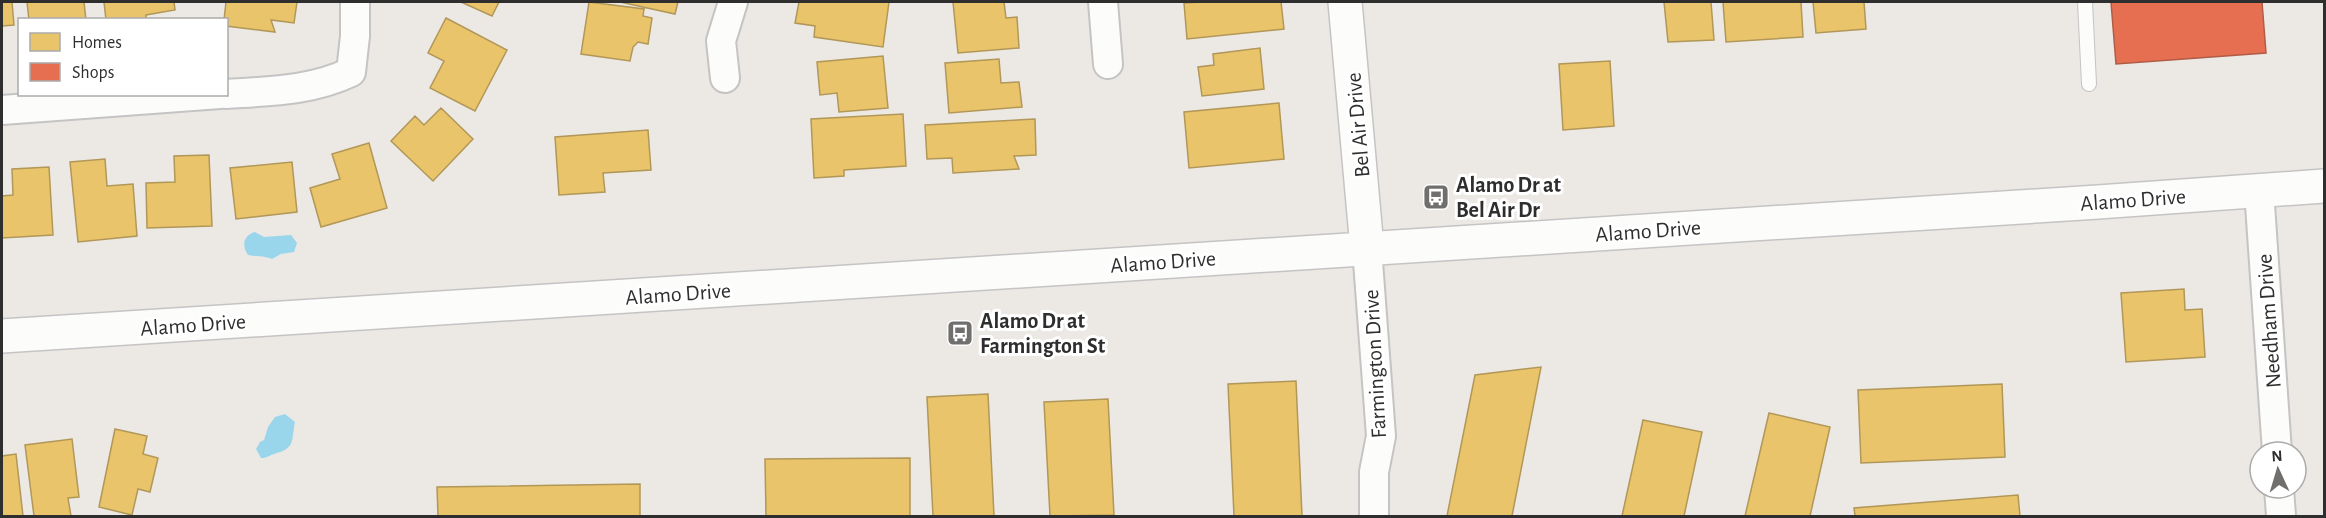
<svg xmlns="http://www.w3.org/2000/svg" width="2326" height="518" font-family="'Alegreya Sans',sans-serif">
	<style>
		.water { fill: #99d6ec }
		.homes { fill: #e9c46a; stroke: #b19758; stroke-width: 1.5 }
		.shops { fill: #e76f51; stroke: #b05c46; stroke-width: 1.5 }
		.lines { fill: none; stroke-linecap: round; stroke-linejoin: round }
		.lane-casing { stroke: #c5c4c5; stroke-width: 16 }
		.street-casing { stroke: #c5c4c5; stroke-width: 32 }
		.secondary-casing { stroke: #c5c4c5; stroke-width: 36 }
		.lane { stroke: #fcfcfb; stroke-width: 14 }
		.street { stroke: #fcfcfb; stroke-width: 28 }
		.secondary { stroke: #fcfcfb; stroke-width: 33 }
		.labels { text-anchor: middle; stroke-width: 6; stroke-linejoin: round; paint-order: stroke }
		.street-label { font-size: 22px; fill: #2e2e2e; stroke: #fff }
		.poi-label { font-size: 22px; font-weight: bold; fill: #2e2e2e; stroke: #fff; text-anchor: start }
	</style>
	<rect width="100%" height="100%" fill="#ece8e4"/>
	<path class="water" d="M255,232L264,237L291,235L297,243L294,252L281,254L272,259C263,255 256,257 248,255C241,245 244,235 255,232Z
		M285,414L295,422C291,441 296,448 274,454C268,456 267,458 261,458L256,449L260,442L264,440L268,427L275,417Z"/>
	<path class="homes" d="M2,2H12L14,25L2,26Z
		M27,2H84L86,20H29Z
		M104,2H174L175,10L146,15V20H106Z
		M226,2H297L294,23L271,20L275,32L226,26V20H224Z
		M461,2H499L492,16Z
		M589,2L644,9L643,16L652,18L648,44L638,42L633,47L630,61L581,54Z
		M620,2H678L675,14Z
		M799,2H889L883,47L814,37L815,26L795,23Z
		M953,2H1004L1006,18L1017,17L1019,48L958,53Z
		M1201,2H1281L1284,29L1187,39L1184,3Z
		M1664,2H1711L1714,40L1668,42Z
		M1723,2H1801L1803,37L1726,42Z
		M1813,2H1864L1866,29L1816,33Z
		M446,18L507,50L475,111L430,88L444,61L428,53Z
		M1260,48L1264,89L1202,96L1198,67L1214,65L1213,54Z
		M883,56L888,108L839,112L837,93L820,95L817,62Z
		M999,59L1001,83L1019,82L1022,107L949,113L945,63Z
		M1610,61L1614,126L1563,130L1559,64Z
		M1279,103L1284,159L1189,168L1184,112Z
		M441,108L473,139L433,181L391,141L415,116L424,125Z
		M903,114L906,166L844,170V176L814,178L811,119Z
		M1035,119L1036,155L1014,156L1019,169L953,173L952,158L927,159L925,125Z
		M648,130L651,170L603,173L605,192L559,195L555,137Z
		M369,143L387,208L321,227L310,188L340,179L332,154Z
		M209,155L212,226L147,228L146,183L175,182L174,156Z
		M105,159L107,186L133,184L137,236L78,242L70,162Z
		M292,162L297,212L236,219L230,168Z
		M49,167L53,235L2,238V196L13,195L12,169Z
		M2184,289L2185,310L2202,309L2205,357L2126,362L2121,293Z
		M1541,367L1512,516H1447L1475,375Z
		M1296,381L1302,516H1234L1228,384Z
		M2002,384L2005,457L1861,463L1858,390Z
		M988,394L994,516H933L927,397Z
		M1108,399L1114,515L1050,516L1044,402Z
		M1769,413L1830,427L1810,516H1745Z
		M1643,420L1702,432L1684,516H1622Z
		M115,429L147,436L143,454L158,458L150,492L138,489L132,515L99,507Z
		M72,439L79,497L68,498L71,516H34L25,445Z
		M16,454L23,516H2V456Z
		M910,458V516H766L765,459Z
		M640,484V516H438L437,487Z
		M2018,495L2020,516H1855L1854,508Z"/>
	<path class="shops" d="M2111,2H2262L2266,53L2116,64Z"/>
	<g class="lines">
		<defs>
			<path id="lane" d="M2085,2L2089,84"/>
			<path id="street" d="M1103,2L1108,64
				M725,78L721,41L733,2
				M226,94C271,91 311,91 351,72L355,36V2
				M2,110L220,94
				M2259,190L2277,452
				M1367,248L1381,436L1374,472V516
				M2279,488L2281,516"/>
			<path id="secondary" d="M1345,2L1367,248
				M2,336L2098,202L2324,186"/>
		</defs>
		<use href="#lane" class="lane-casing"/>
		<use href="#street" class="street-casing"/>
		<use href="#secondary" class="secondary-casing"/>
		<use href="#lane" class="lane"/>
		<use href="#street" class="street"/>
		<use href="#secondary" class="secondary"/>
	</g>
	<defs>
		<symbol id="bus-square" viewBox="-11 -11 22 22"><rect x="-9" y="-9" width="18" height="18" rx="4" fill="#706f6e" stroke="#fff"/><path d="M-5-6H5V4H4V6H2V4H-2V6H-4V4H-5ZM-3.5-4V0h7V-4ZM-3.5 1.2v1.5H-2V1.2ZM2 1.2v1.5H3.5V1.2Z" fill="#fff"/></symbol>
	</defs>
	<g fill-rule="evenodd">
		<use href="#bus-square" x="1421" y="182" width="30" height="30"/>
		<use href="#bus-square" x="945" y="318" width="30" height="30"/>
	</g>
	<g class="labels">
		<g class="street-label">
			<text transform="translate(1357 125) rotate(-95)" y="8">Bel Air Drive</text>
			<text transform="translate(2133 199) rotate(-4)" y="8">Alamo Drive</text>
			<text transform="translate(1648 230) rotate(-4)" y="8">Alamo Drive</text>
			<text transform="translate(1163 261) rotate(-4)" y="8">Alamo Drive</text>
			<text transform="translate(678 293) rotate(-4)" y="8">Alamo Drive</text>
			<text transform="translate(2268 321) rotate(-94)" y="8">Needham Drive</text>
			<text transform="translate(193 324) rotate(-4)" y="8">Alamo Drive</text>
			<text transform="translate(1374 364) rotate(-93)" y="8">Farmington Drive</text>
		</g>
		<g class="poi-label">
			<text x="1456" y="192">Alamo Dr at<tspan x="1456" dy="25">Bel Air Dr</tspan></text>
			<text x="980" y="328">Alamo Dr at<tspan x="980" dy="25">Farmington St</tspan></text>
		</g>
	</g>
	<rect width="2326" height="518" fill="none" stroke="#2e2e2e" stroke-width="6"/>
	<rect x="18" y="18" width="210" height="78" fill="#ffffff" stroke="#ababab" stroke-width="1.5"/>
	<rect x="30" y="33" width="30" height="18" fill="#e9c46a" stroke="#ababab" stroke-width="1.5"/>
	<text x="72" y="48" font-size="18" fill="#2e2e2e">Homes</text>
	<rect x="30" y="63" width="30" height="18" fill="#e76f51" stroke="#ababab" stroke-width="1.5"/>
	<text x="72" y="78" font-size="18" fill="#2e2e2e">Shops</text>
	<g transform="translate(2278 470) rotate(356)"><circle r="28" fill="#ffffff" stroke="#ababab" stroke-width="1.5"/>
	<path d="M0-4.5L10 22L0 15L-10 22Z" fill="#706f6e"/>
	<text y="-9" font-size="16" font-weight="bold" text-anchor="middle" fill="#2e2e2e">N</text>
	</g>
</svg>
